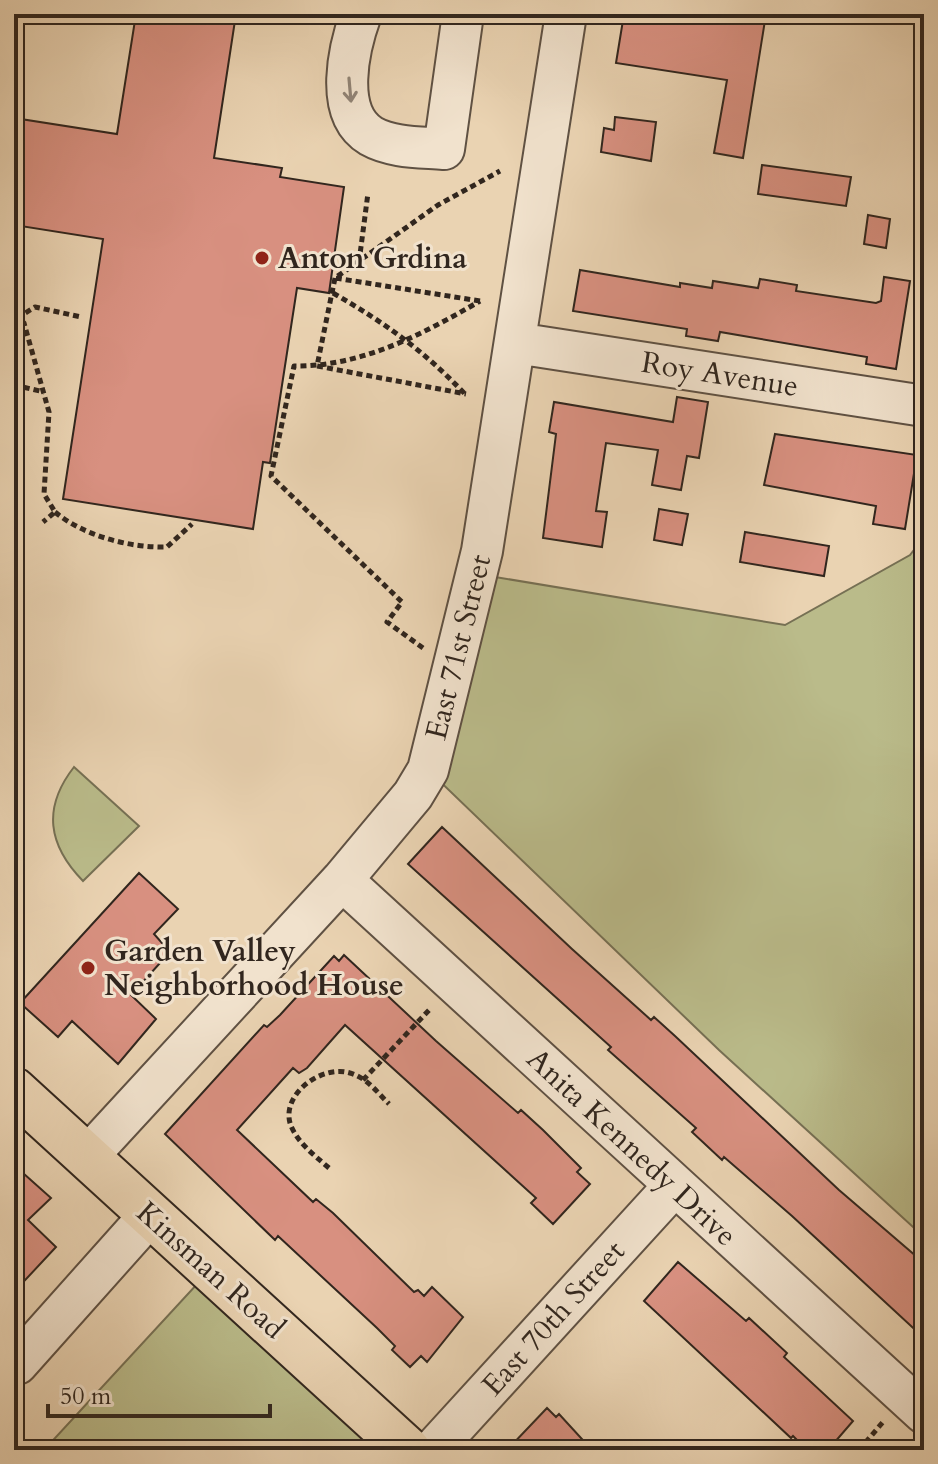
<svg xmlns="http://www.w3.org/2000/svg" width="938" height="1464" font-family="Cardo,serif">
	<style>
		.green { fill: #babb8a; stroke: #767054; stroke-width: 2 }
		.building { fill: #d89080; stroke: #31261e; stroke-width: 2 }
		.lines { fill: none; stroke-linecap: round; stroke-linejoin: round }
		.minor-casing { stroke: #5f5143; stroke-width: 44 }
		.major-casing { stroke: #31261e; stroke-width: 48 }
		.path { stroke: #31261e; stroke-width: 5; stroke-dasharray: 6 4; stroke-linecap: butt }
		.minor { stroke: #f1e2cd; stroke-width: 40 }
		.major { stroke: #ead3b2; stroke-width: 44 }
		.oneway { stroke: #918476 }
		.poi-dot { fill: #8f2418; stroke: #f1e2cd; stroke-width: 3 }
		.labels { text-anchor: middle; stroke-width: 6; stroke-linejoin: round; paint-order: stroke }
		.poi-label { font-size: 30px; font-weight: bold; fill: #31261e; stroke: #f1e2cd; text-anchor: start }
		.street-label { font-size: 30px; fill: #31261e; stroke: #f1e2cd }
	</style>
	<rect width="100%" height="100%" fill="#ead3b2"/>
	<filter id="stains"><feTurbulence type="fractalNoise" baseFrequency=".0025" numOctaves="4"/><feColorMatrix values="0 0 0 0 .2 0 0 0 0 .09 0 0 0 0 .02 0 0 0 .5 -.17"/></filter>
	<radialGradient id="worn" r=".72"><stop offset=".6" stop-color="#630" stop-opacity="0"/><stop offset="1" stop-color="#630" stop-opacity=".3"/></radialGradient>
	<path class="green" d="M924,537V1237L719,1050L428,770L477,574L785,625L910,555Z
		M74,767L139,826L83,881C48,845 42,808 74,767Z
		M210,1270L408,1450H44Z"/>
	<path class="building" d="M136,14H236L214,158L282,168L280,177L344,187L329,293L297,288L270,463L263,462L253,529L63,499L103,239L14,225V118L117,134Z
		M624,14H766L743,158L714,153L727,80L616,63Z
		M615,117L656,122L651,161L601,152L604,128L614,130Z
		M762,165L851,177L846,206L758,194Z
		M868,215L890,219L886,248L864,244Z
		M580,270L680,287V283L712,288L713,281L758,288L760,279L797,285L796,291L876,303L881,301L884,277L910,281L896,369L866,364L867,357L720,332L718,341L686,336L687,329L573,311Z
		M677,397L708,402L699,458L687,456L681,490L652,485L658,450L606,443L596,511L607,512L602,547L543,538L556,434L549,432L554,402L673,422Z
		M775,434L917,455L905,529L873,524L876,506L764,485Z
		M659,509L688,514L682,545L654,540Z
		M745,532L829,546L824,576L740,562Z
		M442,827L572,949L651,1020L654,1017L675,1036L839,1190L924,1263V1338L792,1216L724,1157L722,1160L692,1132L696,1128L608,1050L611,1047L408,864Z
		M139,873L178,909L154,934L170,952L131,995L156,1019L118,1064L72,1021L58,1037L20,1003Z
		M344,955L436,1041L518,1113L521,1110L543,1130L581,1168L577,1172L590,1184L553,1224L531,1203L536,1198L345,1025L307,1068L299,1073L293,1068L237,1130L313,1202L316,1199L333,1213L414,1292L418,1290L424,1296L432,1287L463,1317L427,1362L421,1356L410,1367L392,1350L395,1346L377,1328L278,1236L275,1240L165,1134L264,1025L267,1027L280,1015L334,956L339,961Z
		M14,1165L51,1198L28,1220L56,1247L14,1292Z
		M678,1262L746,1321L749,1318L787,1353L784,1357L853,1421L828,1450H807L793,1436L791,1438L644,1301Z
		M547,1408L556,1417L559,1414L592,1450H507Z"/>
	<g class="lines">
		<defs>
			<path id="minor" d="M361,14C349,47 333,113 371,136C392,148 421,147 444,149L463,14
				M516,343L924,406
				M342,880L924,1413
				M87,1157L342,880L413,795L428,770L482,551L566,14
				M17,1364L150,1215
				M433,1450L674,1186"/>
			<path id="major" d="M14,1090L408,1450"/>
		</defs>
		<use href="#minor" class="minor-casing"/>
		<use href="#major" class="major-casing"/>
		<path class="path" d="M359,262L368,193
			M335,278L317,366L466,394
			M333,293C385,323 423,350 465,394
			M480,301L335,278L438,205L500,171
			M14,315L24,323L49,412L44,494L55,512L43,522
			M17,318L35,307L81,317
			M14,385L44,392
			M55,512C84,536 130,548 167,547L192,524
			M423,648L387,622L402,602L271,476L294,366C361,367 423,334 480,301
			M363,1080L431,1008
			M329,1168C314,1155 299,1144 291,1126C279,1095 322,1064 350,1073C367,1078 377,1092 389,1104
			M859,1450L883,1422"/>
		<use href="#minor" class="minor"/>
		<use href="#major" class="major"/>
	</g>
	<defs><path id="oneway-shaft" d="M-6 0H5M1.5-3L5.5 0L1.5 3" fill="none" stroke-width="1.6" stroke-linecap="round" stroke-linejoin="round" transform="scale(2)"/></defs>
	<use class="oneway" href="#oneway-shaft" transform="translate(350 90) rotate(85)"/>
	<g class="poi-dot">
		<circle cx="262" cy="258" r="8"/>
		<circle cx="88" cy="968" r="8"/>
	</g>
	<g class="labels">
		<g class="poi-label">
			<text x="278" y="268">Anton Grdina</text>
			<text x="104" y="961">Garden Valley<tspan x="104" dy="34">Neighborhood House</tspan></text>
		</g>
		<g class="street-label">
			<text transform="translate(720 374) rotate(9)" y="10">Roy Avenue</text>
			<text transform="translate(458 647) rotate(-76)" y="10">East 71st Street</text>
			<text transform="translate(632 1147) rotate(43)" y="10">Anita Kennedy Drive</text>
			<text transform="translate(211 1270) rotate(42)" y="10">Kinsman Road</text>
			<text transform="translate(553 1318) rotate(-48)" y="10">East 70th Street</text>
		</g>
	</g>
	<rect width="938" height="1464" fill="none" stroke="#ead3b2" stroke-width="48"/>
	<rect x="16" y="16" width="906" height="1432" fill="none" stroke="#31261e" stroke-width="4"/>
	<rect x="24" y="24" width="890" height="1416" fill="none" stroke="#31261e" stroke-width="2"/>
	<path d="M48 1404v12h222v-12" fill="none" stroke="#31261e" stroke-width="4"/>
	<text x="60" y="1404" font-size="24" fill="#31261e" stroke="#f1e2cd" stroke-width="6" paint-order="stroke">50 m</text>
	<rect width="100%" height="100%" filter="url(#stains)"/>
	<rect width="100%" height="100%" fill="url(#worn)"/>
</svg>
